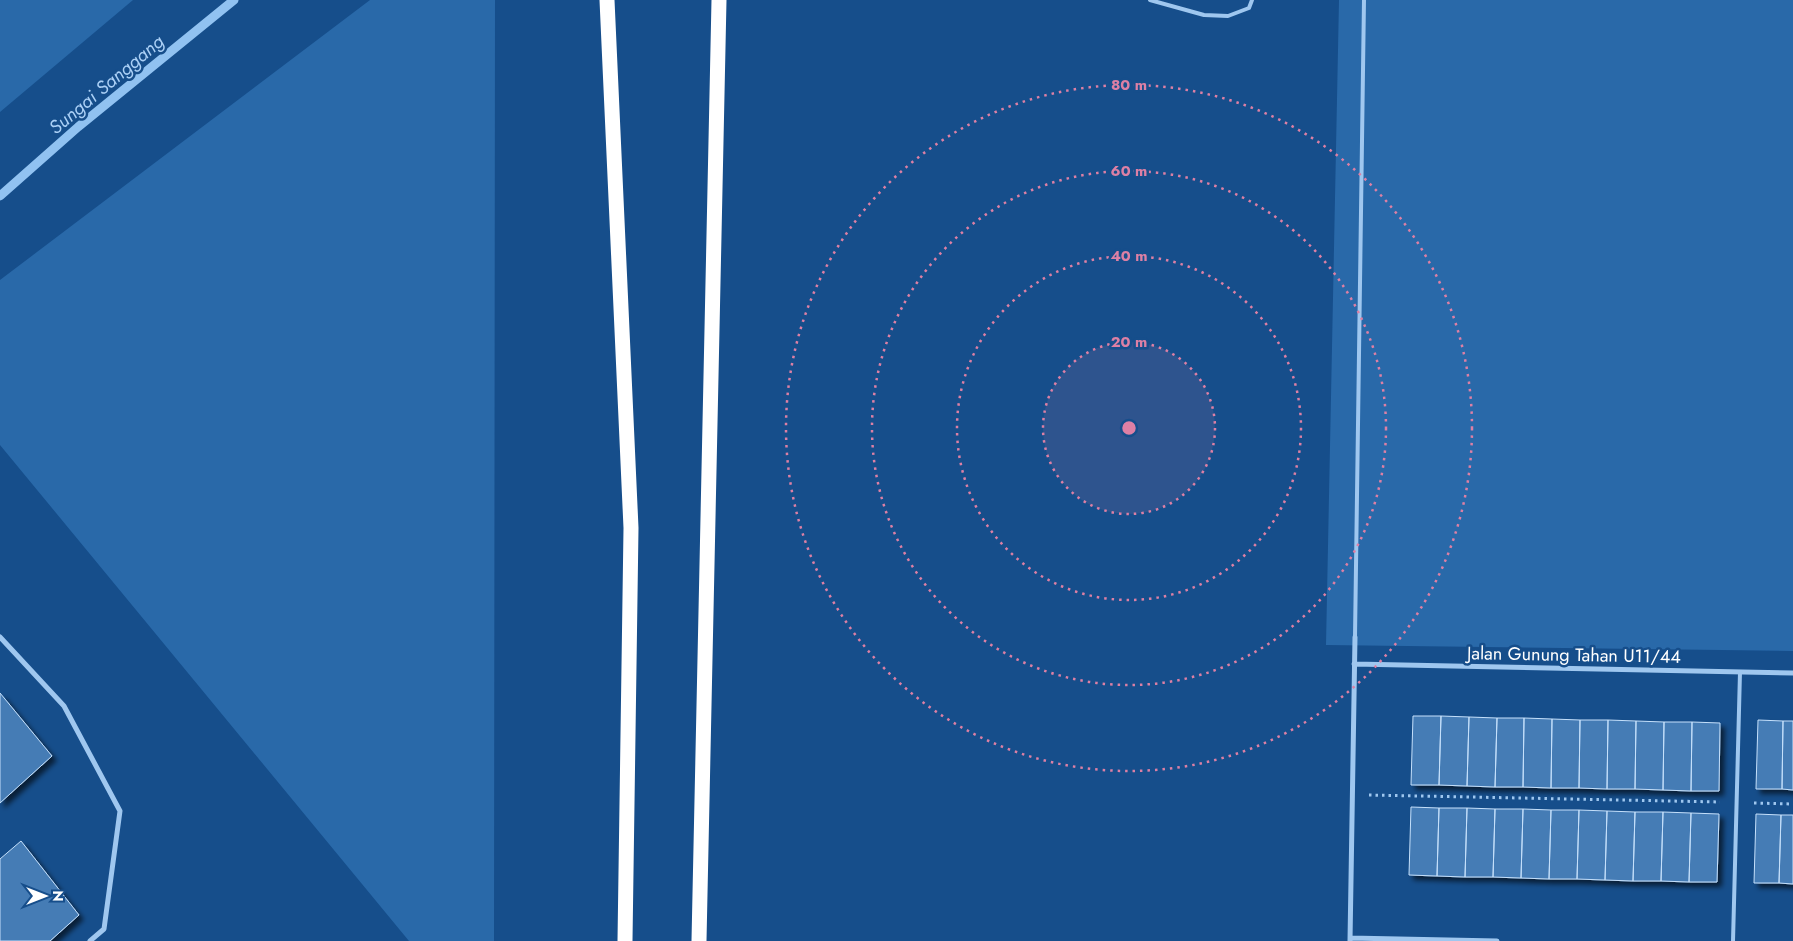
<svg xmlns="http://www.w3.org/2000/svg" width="1793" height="941" font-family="Jost,sans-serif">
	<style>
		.green { fill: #2969a9 }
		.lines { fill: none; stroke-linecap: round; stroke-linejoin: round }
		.stream { stroke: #91c2f1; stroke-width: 9 }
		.building { fill: #447bb5; stroke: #c5e0fb; filter: url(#shadow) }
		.path { stroke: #9fc7ef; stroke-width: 3; stroke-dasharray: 2.5 4; stroke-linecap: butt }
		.service { stroke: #9fc7ef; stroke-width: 4 }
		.minor { stroke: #9fc7ef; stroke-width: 5 }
		.motorway { stroke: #fff; stroke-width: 15 }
		.ring { fill: none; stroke: #dd80a5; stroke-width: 2.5; stroke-dasharray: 2.5 5 }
		.labels { text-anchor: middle; stroke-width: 5; stroke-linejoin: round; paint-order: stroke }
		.street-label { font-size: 18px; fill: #fff; stroke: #164e8b }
		.water-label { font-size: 19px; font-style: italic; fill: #abd0f6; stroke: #164e8b }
		.centre { fill: #dd80a5; stroke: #164e8b; stroke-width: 2.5 }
		.ring-label { font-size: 15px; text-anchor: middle; font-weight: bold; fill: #dd80a5; stroke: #164e8b; stroke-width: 5; stroke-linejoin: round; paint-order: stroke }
	</style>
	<defs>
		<filter id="shadow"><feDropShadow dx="4.5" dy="4.5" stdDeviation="2.5" flood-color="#0009"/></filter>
	</defs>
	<rect width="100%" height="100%" fill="#164e8b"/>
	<path class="green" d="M0,0H133L0,112Z
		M370,0H495L494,941H409L0,445V280Z
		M1339,0H1793V651L1326,645Z"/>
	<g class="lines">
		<path class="stream" d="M0,196L78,127L234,0"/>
	</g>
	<path class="building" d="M0,693L52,756L0,803Z
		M1413,716H1441L1439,785H1411Z
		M1441,716L1469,717L1467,786L1439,785Z
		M1469,717L1497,718L1495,787L1467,786Z
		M1497,718H1524L1523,787H1495Z
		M1524,718L1552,719L1551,788L1523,787Z
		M1552,719L1580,720L1579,788H1551Z
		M1580,720H1608L1607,789L1579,788Z
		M1608,720L1636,721L1635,789H1607Z
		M1758,720L1783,721L1782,789H1756Z
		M1636,721L1664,722L1663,790L1635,789Z
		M1783,721H1793V790L1782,789Z
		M1664,722H1692L1691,791L1663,790Z
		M1692,722L1720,723L1719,791H1691Z
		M1411,807L1439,808L1437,876L1409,875Z
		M1439,808H1467L1465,877L1437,876Z
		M1467,808L1495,809L1493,877H1465Z
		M1495,809H1523L1521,878L1493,877Z
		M1523,809L1551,810L1549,879L1521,878Z
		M1551,810H1579L1577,879H1549Z
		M1579,810L1607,811L1605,880L1577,879Z
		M1607,811L1635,812L1633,881L1605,880Z
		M1635,812H1663L1661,881H1633Z
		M1663,812L1691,813L1689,882L1661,881Z
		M1691,813L1719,814L1717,882H1689Z
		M1756,814L1781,815L1779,883H1754Z
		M1781,815H1793V884L1779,883Z
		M21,841L79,915L50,941H0V859Z"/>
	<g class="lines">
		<path class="path" d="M1369,795L1720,802
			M1754,803L1793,804"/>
		<path class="service" d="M1150,0L1204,15L1228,16L1249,8L1252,0
			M1355,637L1364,0
			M1733,941L1740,672"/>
		<path class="minor" d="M0,637L64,706L120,811L104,929L90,941
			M1354,664L1793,673
			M1350,938L1497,941
			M1350,941L1355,637"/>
		<path class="motorway" d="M607,0L631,528L625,941
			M699,941L719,0"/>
	</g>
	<circle cx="1129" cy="428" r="86" fill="#dd80a5" fill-opacity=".12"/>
	<g class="ring">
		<circle cx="1129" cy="428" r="86"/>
		<circle cx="1129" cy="428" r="172"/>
		<circle cx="1129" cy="428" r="257"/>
		<circle cx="1129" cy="428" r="343"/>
	</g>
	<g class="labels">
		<g class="street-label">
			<text transform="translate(1574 655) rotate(1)" y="6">Jalan Gunung Tahan U11/44</text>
		</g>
		<g class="water-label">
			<text transform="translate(106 84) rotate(-40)" y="7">Sungai Sanggang</text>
		</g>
	</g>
	<circle cx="1129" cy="428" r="8" class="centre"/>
	<g class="ring-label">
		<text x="1129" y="90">80 m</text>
		<text x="1129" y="176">60 m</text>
		<text x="1129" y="261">40 m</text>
		<text x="1129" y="347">20 m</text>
	</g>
	<g transform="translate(45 896) rotate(90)" stroke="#164e8b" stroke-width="4" paint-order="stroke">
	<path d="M0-4L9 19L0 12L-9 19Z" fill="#ffffff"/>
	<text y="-8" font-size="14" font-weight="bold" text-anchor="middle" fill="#ffffff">N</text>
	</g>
</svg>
